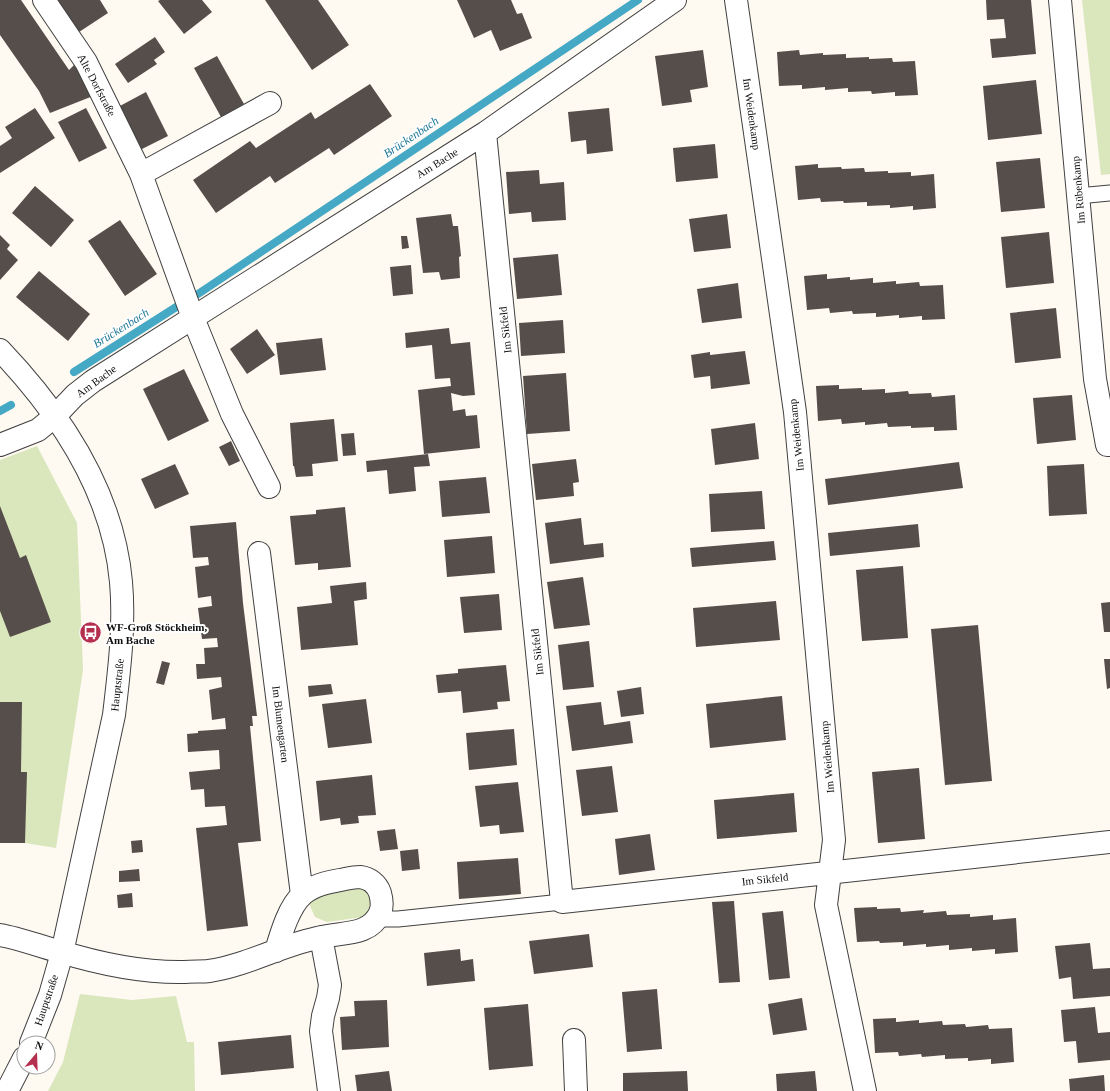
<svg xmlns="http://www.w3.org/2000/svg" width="1110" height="1091" font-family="Georgia,serif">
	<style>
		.green { fill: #dae6bc }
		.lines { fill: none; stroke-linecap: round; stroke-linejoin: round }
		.stream { stroke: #45a8c4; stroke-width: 8 }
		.building { fill: #564e4b }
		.service-casing { stroke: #414141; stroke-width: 17 }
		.minor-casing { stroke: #414141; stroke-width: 24 }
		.tertiary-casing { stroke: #414141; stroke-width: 24 }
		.service { stroke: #fff; stroke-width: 15 }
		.minor { stroke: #fff; stroke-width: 22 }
		.tertiary { stroke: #fff; stroke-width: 22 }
		.labels { text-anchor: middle; stroke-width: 4; stroke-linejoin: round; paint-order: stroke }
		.street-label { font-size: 11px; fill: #0e0e0e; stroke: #fff }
		.poi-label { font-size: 11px; font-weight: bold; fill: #0e0e0e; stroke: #fff; text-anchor: start }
		.water-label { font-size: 12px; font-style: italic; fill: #207998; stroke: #fff }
	</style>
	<rect width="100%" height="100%" fill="#fef9f1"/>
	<path class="green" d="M1082,0H1110V174L1101,175Z
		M37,446L77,523L83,670L56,848L25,843H0V460Z
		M354,887C369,889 373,896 370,911L363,917L327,922L315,917L310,906L311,897Z
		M80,994L132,1000L176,996L187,1042H194L195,1091H48L63,1062Z"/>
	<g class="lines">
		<path class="stream" d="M198,294L638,0
			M74,372L181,304
			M0,411L11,405"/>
	</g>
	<path class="building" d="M0,0H21L69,70L74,65L93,96L50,113L39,91L0,35Z
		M50,0H100L108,13L73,36Z
		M160,0H202L212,12L184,34L158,1Z
		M265,0H318L349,45L312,70Z
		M457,0H511L517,14L522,13L532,38L500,51L491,30L474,38Z
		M986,0H1031L1036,54L992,58L990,39L1006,38L1004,19L987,20Z
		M155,37L165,52L154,60L157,64L128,83L115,64Z
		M703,50L708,87L690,90L692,102L662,106L655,56Z
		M799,50L800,55L823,53V55L846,54V58L869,57V59L892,58L893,62L915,61L918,95L895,96V92L872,94L871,91L848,92V88L825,90V87L802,89V85L779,86L777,52Z
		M217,56L244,104L221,117L194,68Z
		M1036,80L1042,134L988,140L983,86Z
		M370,84L392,116L334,155L329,148L275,183L270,176L216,213L193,180L250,141L256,148L311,112L315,119Z
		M146,92L168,136L140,150L118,107Z
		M35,108L55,138L0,173V146L12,138L5,127Z
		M86,108L107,148L79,162L58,122Z
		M609,108L613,151L587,154L586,140L571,142L568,112Z
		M715,144L718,178L676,182L673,148Z
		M1040,158L1045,208L1001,212L996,162Z
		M818,164V168L841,167L842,169L864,168L865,172L888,171V173L911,172V176L934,174L936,208L913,210V206L890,208V205L867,206V202L844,203L843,201L821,202L820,198L798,200L795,166Z
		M539,170L540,184L564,182L566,220L532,222L531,212L509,214L506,172Z
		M35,186L74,220L51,247L12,213Z
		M451,214L453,226H458L461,256L459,257L460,278L441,280L439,272L423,273L416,218Z
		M727,214L731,248L694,252L689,219Z
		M120,220L157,274L125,296L88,241Z
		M1049,232L1054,283L1006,288L1001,237Z
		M0,235L10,245L7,249L18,260L0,280Z
		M401,236H407L409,248L402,249Z
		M558,254L562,295L517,299L513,258Z
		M411,265L413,294L393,296L390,267Z
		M39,271L90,314L68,341L16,297Z
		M827,274V279L850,277V280L873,278V283L896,281V284L919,282L920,286L943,285L945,319L922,320V316L899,318V315L876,317V313L853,314L852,311L830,313L829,308L807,310L804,276Z
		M738,283L742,318L702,323L697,289Z
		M1056,308L1061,358L1015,363L1010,313Z
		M563,320L565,353L521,356L519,323Z
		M449,328L451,344L470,342L475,395L463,396L451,393L453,411L465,409L466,416L477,415L480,448L424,454L418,390L451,386L450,378L435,379L432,345L406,348L405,333Z
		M257,329L275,355L247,374L230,349Z
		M322,338L326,370L280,375L276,343Z
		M745,351L750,384L711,389L710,376L694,378L691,355L710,352V355Z
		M184,369L209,421L168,441L143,389Z
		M566,373L570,431L527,434L523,376Z
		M839,385V389L862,388V390L885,389V393L908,391L909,394L931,393L932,397L955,395L957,430L934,431V427L911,428V426L888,427L887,423L865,425V422L842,424L841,419L818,421L816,386Z
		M1072,395L1076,440L1037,444L1033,398Z
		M334,419L338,461L312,464L313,476L296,477L294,466H293L290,423Z
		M755,423L759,459L715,465L711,429Z
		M354,433L356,455L343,456L341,434Z
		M231,441L240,461L229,466L219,447Z
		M428,454L430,466L414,467L416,491L389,494L387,470L367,472L366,461Z
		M576,459L579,482L573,483L574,496L536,500L532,464Z
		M959,462L963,488L828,505L825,479Z
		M175,464L189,494L155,509L141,479Z
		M1084,464L1087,514L1049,516L1047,466Z
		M486,477L490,513L442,517L439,481Z
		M762,491L765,529L711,532L709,494Z
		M0,506L20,558L26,555L51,622L10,637L0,611Z
		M345,507L351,567L318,570V563L295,565L290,516L316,514V510Z
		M581,518L584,545L603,543L604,557L550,564L545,523Z
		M236,522L243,603L257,716H252L253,726H250L261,841L238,843L248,926L207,931L196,828L227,825L225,806L205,807L204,789L191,790L189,772L220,769L219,750L188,752L187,734L198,733V731L226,729L225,718L212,720L209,690L222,687L221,677L197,679L196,664H205L204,648L218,647L217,638L202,639L198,608L212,606L211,596L198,598L195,567L209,565L208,557L193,558L190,526Z
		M918,524L920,547L830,556L828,533Z
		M492,536L495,573L447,577L444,540Z
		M774,541L776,560L692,567L690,548Z
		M903,566L908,638L862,641L856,570Z
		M583,577L590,625L554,629L547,582Z
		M366,582L367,599L354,601L358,645L301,650L297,607L332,603L330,586Z
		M499,594L502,630L464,633L460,597Z
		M776,601L780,640L696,647L693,608Z
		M1110,602V632H1104L1101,603Z
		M978,625L992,781L945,785L931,629Z
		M589,641L594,687L563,690L558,645Z
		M1104,659H1110V688L1107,689Z
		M162,661L170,663L164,685L156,683Z
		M506,665L510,701L497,702L498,709L463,713L461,691L438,693L436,675L458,673V669Z
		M331,684L333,694L309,697L308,686Z
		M641,687L644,714L621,717L617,691Z
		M782,696L786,740L710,748L706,704Z
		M366,699L372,743L328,748L322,704Z
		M0,702H22L21,772H27L25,843H0Z
		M601,702L604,725L630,721L633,743L572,751L566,706Z
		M514,729L517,765L469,770L466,733Z
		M612,766L618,812L582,816L576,770Z
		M919,768L925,839L878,843L872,772Z
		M372,775L376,815L358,816L359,823L341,825L340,818L320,821L316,781Z
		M518,782L524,832L500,834L499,825L480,827L475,786Z
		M794,793L797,832L717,839L714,800Z
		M395,829L398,849L380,851L377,831Z
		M650,834L655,870L619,875L615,839Z
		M142,840L143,852L132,853L131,841Z
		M418,849L420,869L402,871L400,851Z
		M518,858L521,894L459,899L457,862Z
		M139,869L140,881L119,882V871Z
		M132,893L133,907L118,908L117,895Z
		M734,901L740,982L719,983L712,902Z
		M877,907V909L900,908L901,912L924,910L923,913L946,911L947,915L970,914V917L993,915V920L1016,918L1018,952L995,954V949L972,951V948L949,950V945L926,947V944L903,946V942L880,943L879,941L857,942L854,908Z
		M783,911L790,978L769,980L762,913Z
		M589,934L593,967L534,974L529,941Z
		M1090,943L1093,969L1110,968V996L1073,999L1071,977L1059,979L1055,946Z
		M460,949L461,961L473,959L475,981L427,986L424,953Z
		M657,989L662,1049L627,1052L622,992Z
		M802,998L807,1030L773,1035L768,1004Z
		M387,1000L389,1047L342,1050L340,1017L355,1016L354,1001Z
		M528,1004L533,1066L489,1070L484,1008Z
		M1095,1007L1098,1033L1110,1032V1060L1078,1063L1076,1041L1064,1042L1061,1010Z
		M896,1018V1022L919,1020V1023L942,1021L943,1025L965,1024L966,1027L988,1025L989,1029L1012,1028L1014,1062L991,1064V1059L968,1061V1058L945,1059V1055L922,1057L921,1054L899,1056L898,1052L875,1053L873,1019Z
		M291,1035L294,1068L221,1075L218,1042Z
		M389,1071L392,1091H357L355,1075Z
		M687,1071L688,1091H623V1073Z
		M815,1071L817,1091H777L776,1074Z
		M1104,1075L1105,1091H1070L1069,1079Z"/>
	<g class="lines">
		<defs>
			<path id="service" d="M1078,196L1110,193
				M377,919H398L562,902"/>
			<path id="minor" d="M44,0L86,62L141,174L193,318L232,414L269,487
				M736,0L795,412L834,840L826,905L865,1091
				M1060,0L1095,379L1107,445H1110
				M485,133L562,902L1110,842
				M141,174L270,103
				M0,445L38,430L55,416L75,395L93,381L485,133L675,0
				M259,553L302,895
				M0,935C19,938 39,946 58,951C100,964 141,973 185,972C193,971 202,972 209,971C249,965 283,944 322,937C342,932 370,936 380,913C383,906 382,900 380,893C377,884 369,878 360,877C355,877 350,878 345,879C330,882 315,884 303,894C289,906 281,934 276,951
				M321,937L330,985L328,998L323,1016L321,1031L329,1091
				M574,1040L576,1091"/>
			<path id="tertiary" d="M0,350C61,414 113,492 121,582C125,626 119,672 114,715L62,953L50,995L31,1043
				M7,1091L24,1058"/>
		</defs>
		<use href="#service" class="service-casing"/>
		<use href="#minor" class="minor-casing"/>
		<use href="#tertiary" class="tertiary-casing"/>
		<use href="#service" class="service"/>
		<use href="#minor" class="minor"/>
		<use href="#tertiary" class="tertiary"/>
	</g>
	<defs>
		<symbol id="bus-disc" viewBox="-11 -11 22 22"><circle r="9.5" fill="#b5304f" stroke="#fff"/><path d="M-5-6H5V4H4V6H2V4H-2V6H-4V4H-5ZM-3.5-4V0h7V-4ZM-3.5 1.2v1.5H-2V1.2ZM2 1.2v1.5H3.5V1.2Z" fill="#fff"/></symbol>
	</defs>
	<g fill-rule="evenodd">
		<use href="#bus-disc" x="78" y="620" width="25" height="25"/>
	</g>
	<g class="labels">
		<g class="street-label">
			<text transform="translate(97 85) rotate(62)" y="4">Alte Dorfstraße</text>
			<text transform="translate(752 114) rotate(82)" y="4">Im Weidenkamp</text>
			<text transform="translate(437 163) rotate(-32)" y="4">Am Bache</text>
			<text transform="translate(1078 190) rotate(-95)" y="4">Im Rübenkamp</text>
			<text transform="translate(505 330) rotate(-96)" y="4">Im Sikfeld</text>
			<text transform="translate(96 381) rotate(-36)" y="4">Am Bache</text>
			<text transform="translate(796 435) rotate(-96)" y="4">Im Weidenkamp</text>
			<text transform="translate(537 652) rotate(-96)" y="4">Im Sikfeld</text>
			<text transform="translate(117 685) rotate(-84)" y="4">Hauptstraße</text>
			<text transform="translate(281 724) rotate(83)" y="4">Im Blumengarten</text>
			<text transform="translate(827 757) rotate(-95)" y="4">Im Weidenkamp</text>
			<text transform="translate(765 879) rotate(-6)" y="4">Im Sikfeld</text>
			<text transform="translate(46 1000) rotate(-71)" y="4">Hauptstraße</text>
		</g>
		<g class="poi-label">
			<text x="106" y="631">WF-Groß Stöckheim,<tspan x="106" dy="13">Am Bache</tspan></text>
		</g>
		<g class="water-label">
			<text transform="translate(411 137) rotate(-34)" y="4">Brückenbach</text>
			<text transform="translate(121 328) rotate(-32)" y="4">Brückenbach</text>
		</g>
	</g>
	<g transform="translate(36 1055) rotate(19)"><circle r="19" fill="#ffffff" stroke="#9f9f9f"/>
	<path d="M0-3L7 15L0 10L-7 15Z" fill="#b5304f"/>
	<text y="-6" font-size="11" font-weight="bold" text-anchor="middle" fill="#0e0e0e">N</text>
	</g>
</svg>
